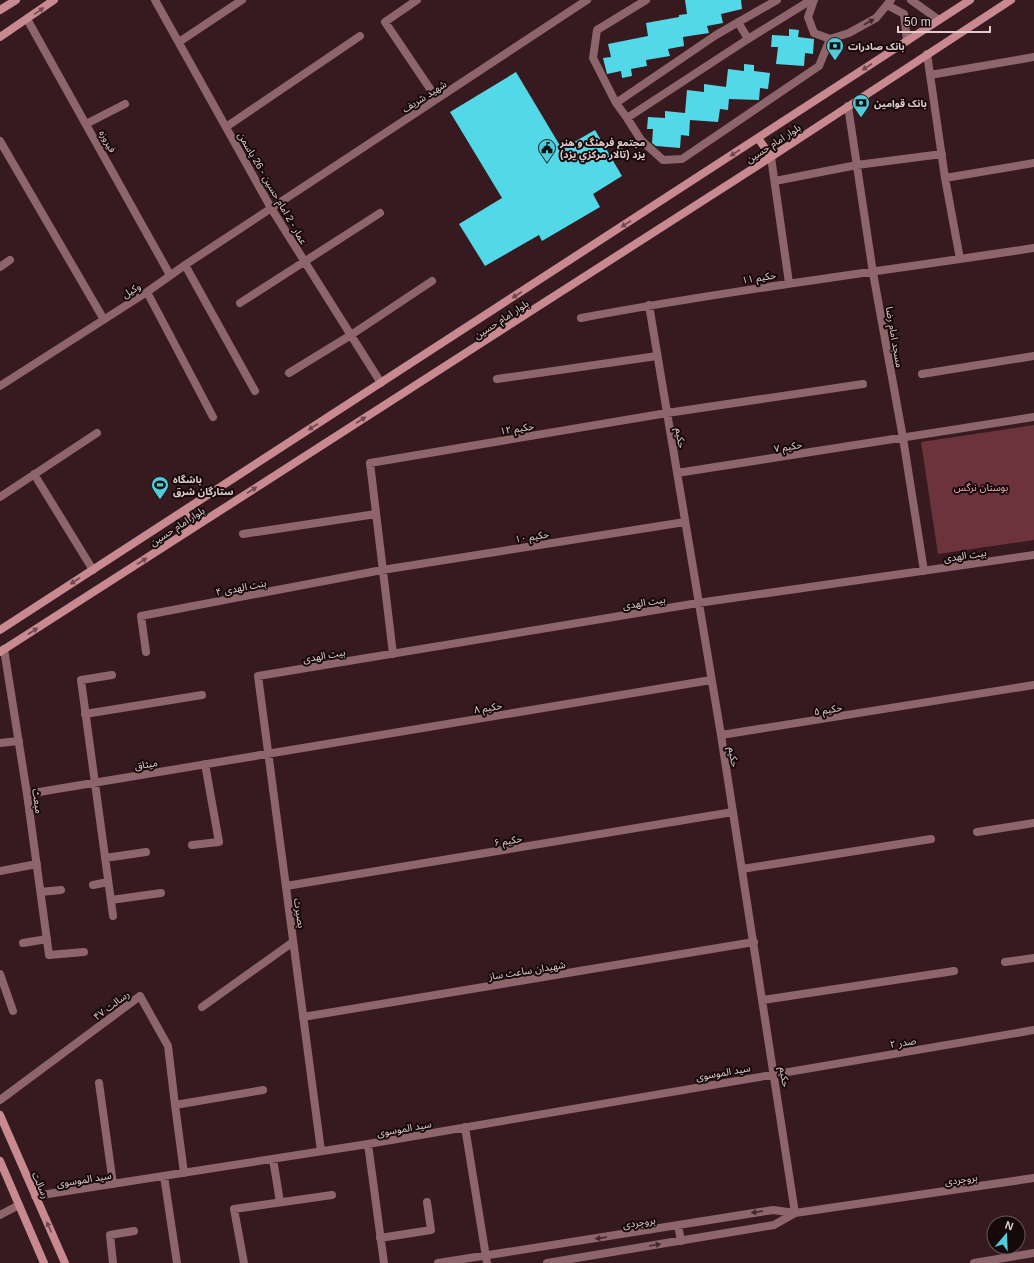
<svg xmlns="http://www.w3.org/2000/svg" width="1034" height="1263" font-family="Helvetica,'Noto Sans Arabic',sans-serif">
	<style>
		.green { fill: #6d333d }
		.building { fill: #53d8e7 }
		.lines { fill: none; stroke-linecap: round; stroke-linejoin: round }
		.street { stroke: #8d656a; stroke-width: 8 }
		.secondary { stroke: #c88991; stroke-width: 8 }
		.oneway { fill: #6f494e }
		.oneway2 { fill: #40292c }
		.labels { text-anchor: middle; stroke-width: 4; stroke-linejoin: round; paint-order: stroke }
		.poi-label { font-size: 10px; font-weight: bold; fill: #e1ccce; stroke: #16090b; text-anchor: start }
		.street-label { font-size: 10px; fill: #e1ccce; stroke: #16090b }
		.park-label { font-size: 10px; fill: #f5abb5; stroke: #16090b }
	</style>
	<rect width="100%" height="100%" fill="#371a1f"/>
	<path class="green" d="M1034,425V540L938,554L921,442Z"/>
	<path class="building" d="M685,0H741L742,9L721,14L723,23L707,26L709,33L683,37L684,46L668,49L670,56L646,60L647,66L631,69L632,76L622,78L621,71L607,74L603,58L611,57L608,44L648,36L646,23L679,17V15L687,14Z
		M789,29L799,30L798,37L814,39L813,54L805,53L804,66L776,64L778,47H771L772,35L789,36Z
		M744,64L754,65V71L770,73L768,89L760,88L759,100L729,99L728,110L720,109L718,122L690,120L689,136L681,135L680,148L656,146L652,143L653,129H647L648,117L665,118V111L685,113L687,90L704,92V84L726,87L728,69L744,71Z
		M516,72L562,149L595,130L622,176L593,194L600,207L542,241L539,235L485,266L459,224L502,198L450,112Z"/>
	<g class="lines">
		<path class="street" d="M155,0L271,208L381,383
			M417,0L385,22L437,99
			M646,0L597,30L593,58L616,103L716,35L777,0
			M814,0L808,17L814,33L830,39L849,33L876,18L891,0
			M911,0L939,20
			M887,5L904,14L907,41
			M27,19L170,275
			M738,22L748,39
			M179,42L242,0
			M927,54L945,178L960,259
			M930,75L1034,57
			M616,103L627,118L748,39L811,0
			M848,106L873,273L903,438L924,571
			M627,118L641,140L663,160L682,159L819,66L830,39
			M86,124L125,104
			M226,127L360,36
			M0,141L103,318
			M771,157L789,283
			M945,178L1034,163
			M775,181L857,165L942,154
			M185,265L255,391
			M0,267L10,260
			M147,292L213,417
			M240,303L380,213
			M649,305L721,735L795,1213
			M581,318C731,290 883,271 1034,248
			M289,373L351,335L432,281
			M922,374L1034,356
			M497,379L657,356
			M0,386L147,292L185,265L587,0
			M677,473L1034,417
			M34,474L93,570
			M0,497L97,433
			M243,534L376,514
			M4,649L27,794L49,955L84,952
			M146,652L141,616L382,570L685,522
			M393,654L370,463L667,413L863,384
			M112,675L81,680L113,916
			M85,714L202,695
			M721,735L1034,685
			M0,743L19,741
			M27,794L711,680
			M977,832L1034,823
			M192,845L219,842L205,764
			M105,858L146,852
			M742,869L931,839
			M0,871L37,864
			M93,885L108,882
			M286,886L733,812
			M41,892L61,890
			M111,900L161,893
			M23,943L47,939
			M1005,962L1034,958
			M0,974L13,1011
			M763,1000L954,971
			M202,1007L293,942
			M303,1017L754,942
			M99,1083L113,1184
			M0,1100L140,996L168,1046L175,1105
			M465,1127L487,1263
			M368,1144L384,1263
			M321,1151L258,676L698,603L1034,555
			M273,1159L280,1202
			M184,1173L175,1105L263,1090
			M164,1176L177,1263
			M35,1196L368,1144L1034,1030
			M0,1215L19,1205
			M678,1225L681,1241
			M380,1238L431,1230L427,1202
			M113,1263L110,1235L134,1231
			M244,1263L234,1209L332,1195
			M438,1263L773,1210L795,1213L1034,1178
			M547,1263L774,1225L795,1213
			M974,1263L1034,1253"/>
		<path class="secondary" d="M0,10L16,0
			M0,37L54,0
			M758,138L771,157
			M183,511L194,527
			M0,630L970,0
			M0,652L771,157L1011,0
			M0,1115L65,1263
			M0,1161L44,1263"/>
	</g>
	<defs><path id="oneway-solid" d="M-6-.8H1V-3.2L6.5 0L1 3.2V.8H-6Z"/></defs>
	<g class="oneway">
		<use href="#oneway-solid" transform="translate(39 11) rotate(-34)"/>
		<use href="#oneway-solid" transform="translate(867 67) rotate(147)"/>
		<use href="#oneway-solid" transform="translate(735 153) rotate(147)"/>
		<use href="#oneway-solid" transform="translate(626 224) rotate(147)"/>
		<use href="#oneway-solid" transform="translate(517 295) rotate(147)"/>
		<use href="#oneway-solid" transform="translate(361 420) rotate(-33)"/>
		<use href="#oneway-solid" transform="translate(313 427) rotate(147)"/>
		<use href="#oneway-solid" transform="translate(252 490) rotate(-33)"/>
		<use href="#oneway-solid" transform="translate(142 561) rotate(-33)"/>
		<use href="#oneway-solid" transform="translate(75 581) rotate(147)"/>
		<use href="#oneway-solid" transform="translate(33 631) rotate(-33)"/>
		<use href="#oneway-solid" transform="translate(49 1227) rotate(-114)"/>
	</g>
	<g class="oneway2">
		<use href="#oneway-solid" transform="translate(869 22) rotate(-29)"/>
		<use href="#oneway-solid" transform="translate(757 1212) rotate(171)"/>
		<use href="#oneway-solid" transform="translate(601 1238) rotate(171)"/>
		<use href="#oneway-solid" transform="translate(655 1245) rotate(-10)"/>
	</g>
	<defs>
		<symbol id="bank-pin" viewBox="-11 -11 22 30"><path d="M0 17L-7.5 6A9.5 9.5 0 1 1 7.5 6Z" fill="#52cbd9" stroke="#16090b"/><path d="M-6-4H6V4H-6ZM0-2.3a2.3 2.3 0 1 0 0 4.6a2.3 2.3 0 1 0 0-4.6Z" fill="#111"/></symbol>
		<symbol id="civic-pin" viewBox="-11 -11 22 30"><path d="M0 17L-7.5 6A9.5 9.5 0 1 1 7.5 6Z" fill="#52cbd9" stroke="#16090b"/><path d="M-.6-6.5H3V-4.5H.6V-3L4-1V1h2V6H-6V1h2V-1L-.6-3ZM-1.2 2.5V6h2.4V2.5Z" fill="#111"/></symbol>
		<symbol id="stadium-pin" viewBox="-11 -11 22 30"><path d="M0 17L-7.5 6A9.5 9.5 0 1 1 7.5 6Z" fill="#52cbd9" stroke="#16090b"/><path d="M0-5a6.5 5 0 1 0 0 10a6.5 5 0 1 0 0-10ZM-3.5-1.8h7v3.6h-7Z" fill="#111"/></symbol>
	</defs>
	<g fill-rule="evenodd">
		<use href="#bank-pin" x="825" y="36" width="20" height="27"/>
		<use href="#bank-pin" x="851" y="93" width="20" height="27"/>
		<use href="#civic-pin" x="537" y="138" width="20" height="27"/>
		<use href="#stadium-pin" x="150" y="475" width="20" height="27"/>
	</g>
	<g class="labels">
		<g class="poi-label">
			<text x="848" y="50">بانک صادرات</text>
			<text x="874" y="107">بانک قوامین</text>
			<text x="560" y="146">مجتمع فرهنگ و هنر<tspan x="560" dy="12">یزد (تالار مركزي یزد)</tspan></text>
			<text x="173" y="483">باشگاه<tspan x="173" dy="12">ستارگان شرق</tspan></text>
		</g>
		<g class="street-label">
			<text transform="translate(424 96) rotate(-33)" y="4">شهید شریف</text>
			<text transform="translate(108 141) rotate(61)" y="4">فیروزه</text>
			<text transform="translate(773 143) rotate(-33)" y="4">بلوار امام حسین</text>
			<text transform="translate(273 188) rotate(60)" y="4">عمار - 2 امام حسین - 26 یاسمن</text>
			<text transform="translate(759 277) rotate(-9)" y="4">حکیم ۱۱</text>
			<text transform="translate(131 290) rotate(-32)" y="4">وکیل</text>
			<text transform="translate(501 319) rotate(-33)" y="4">بلوار امام حسین</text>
			<text transform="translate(895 337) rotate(80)" y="4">مسجد امام رضا</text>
			<text transform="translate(517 428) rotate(-9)" y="4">حکیم ۱۲</text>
			<text transform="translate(681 438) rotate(81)" y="4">حکیم</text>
			<text transform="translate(788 446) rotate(-9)" y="4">حکیم ۷</text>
			<text transform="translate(177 526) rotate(-33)" y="4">بلوار امام حسین</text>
			<text transform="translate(532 536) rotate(-9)" y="4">حکیم ۱۰</text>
			<text transform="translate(965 555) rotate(-8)" y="4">بیت الهدی</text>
			<text transform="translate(241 587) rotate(-11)" y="4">بنت الهدی ۴</text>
			<text transform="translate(644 602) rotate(-9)" y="4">بیت الهدی</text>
			<text transform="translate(324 655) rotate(-10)" y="4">بیت الهدی</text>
			<text transform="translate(488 707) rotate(-9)" y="4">حکیم ۸</text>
			<text transform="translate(828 709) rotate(-9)" y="4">حکیم ۵</text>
			<text transform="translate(734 757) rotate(81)" y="4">حکیم</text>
			<text transform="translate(146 764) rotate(-10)" y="4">میثاق</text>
			<text transform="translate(38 801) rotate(82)" y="4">مبعث</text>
			<text transform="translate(508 840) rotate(-9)" y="4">حکیم ۶</text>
			<text transform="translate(300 913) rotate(82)" y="4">بصیرت</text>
			<text transform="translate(527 970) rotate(-9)" y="4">شهیدان ساعت ساز</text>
			<text transform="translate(111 1005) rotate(-37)" y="4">رسالت ۴۷</text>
			<text transform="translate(903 1042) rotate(-9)" y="4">صدر ۲</text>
			<text transform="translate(723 1072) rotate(-10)" y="4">سید الموسوی</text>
			<text transform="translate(785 1077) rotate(81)" y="4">حکیم</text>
			<text transform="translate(404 1128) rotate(-10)" y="4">سید الموسوی</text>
			<text transform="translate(84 1179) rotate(-9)" y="4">سید الموسوی</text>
			<text transform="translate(961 1179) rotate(-8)" y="4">بروجردی</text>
			<text transform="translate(41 1185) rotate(66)" y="4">رسالت</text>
			<text transform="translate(639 1222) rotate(-9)" y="4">بروجردی</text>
		</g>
		<g class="park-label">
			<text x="981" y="491">بوستان نرگس</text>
		</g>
	</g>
	<g transform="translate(1006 1235) rotate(19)"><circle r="19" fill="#16090b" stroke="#675759"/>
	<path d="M0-3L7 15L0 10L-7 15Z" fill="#52cbd9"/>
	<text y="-6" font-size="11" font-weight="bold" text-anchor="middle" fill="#e1ccce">N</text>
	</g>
	<path d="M898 26v6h92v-6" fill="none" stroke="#e1ccce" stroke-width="2"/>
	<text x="904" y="26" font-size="12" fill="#e1ccce" stroke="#16090b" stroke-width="3" paint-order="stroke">50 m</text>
</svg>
